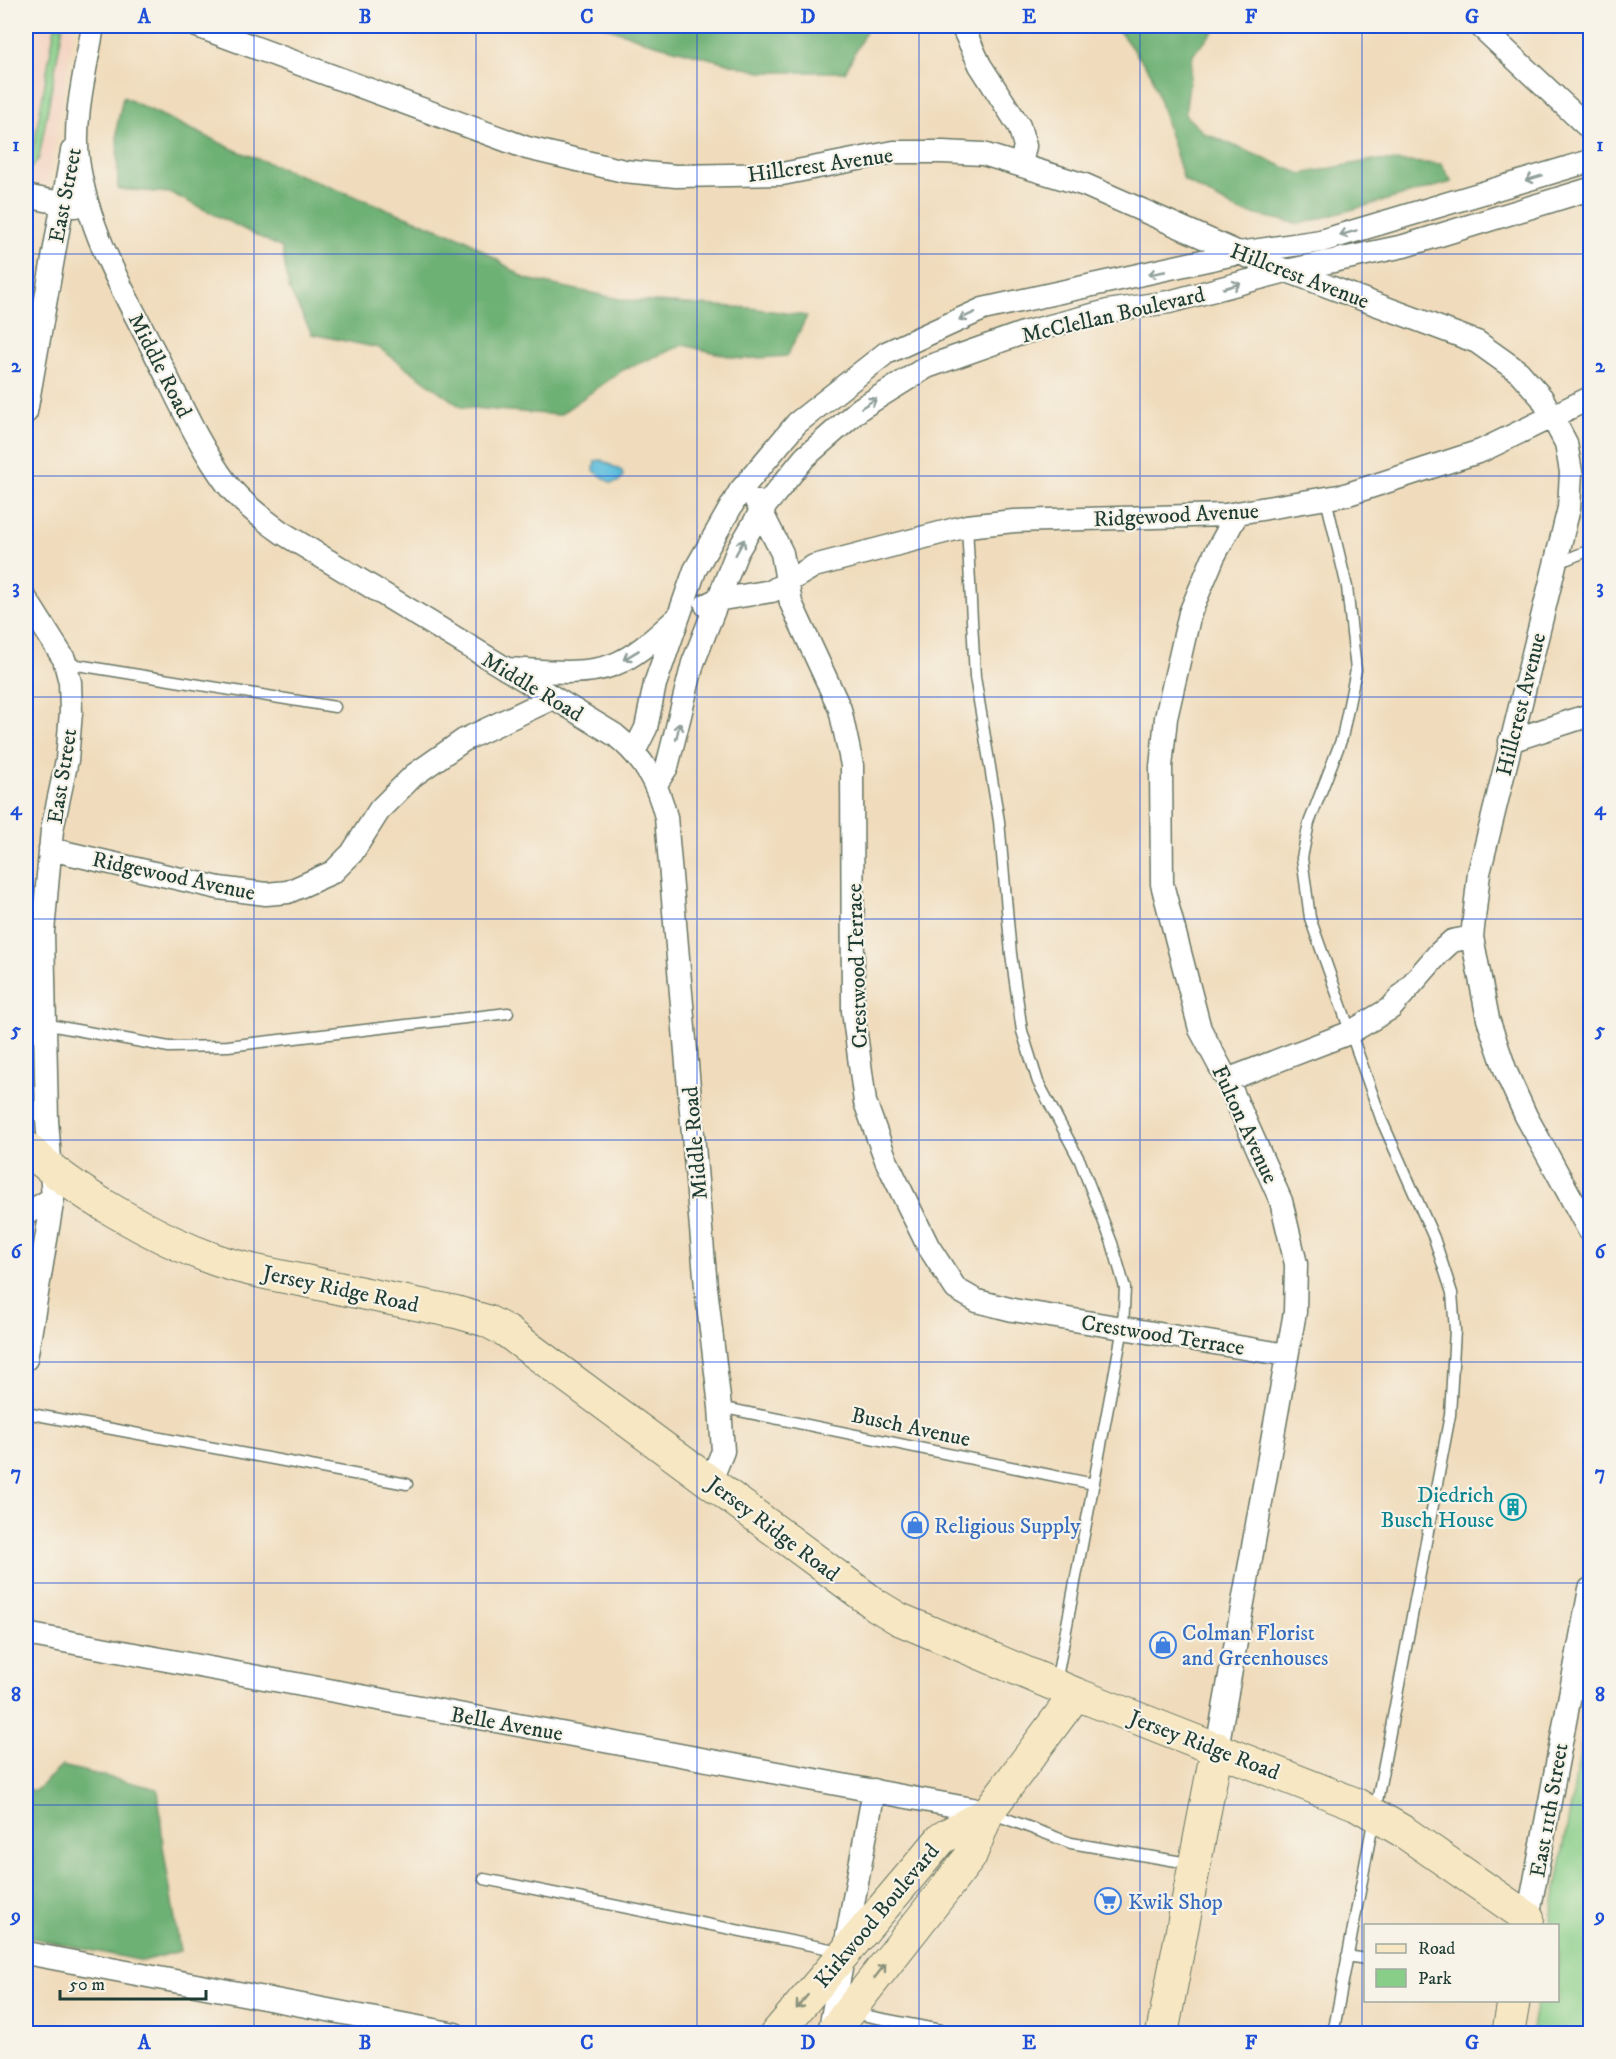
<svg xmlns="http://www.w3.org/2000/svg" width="1616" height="2059" font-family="'IM FELL DW Pica',serif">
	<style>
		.built { fill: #f4d3c1 }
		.green { fill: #88ce88; stroke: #54865e; stroke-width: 1.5 }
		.forest { fill: #6eb174; stroke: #467754; stroke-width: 1.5 }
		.water { fill: #5dbddb; stroke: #3e7d88; stroke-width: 1.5 }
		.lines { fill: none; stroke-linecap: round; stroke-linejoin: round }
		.lane-casing { stroke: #687564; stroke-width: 13 }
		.street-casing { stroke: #687564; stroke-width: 25 }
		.secondary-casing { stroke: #687564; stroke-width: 34 }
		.lane { stroke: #fff; stroke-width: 10 }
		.street { stroke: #fff; stroke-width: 22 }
		.secondary { stroke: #f7e8c3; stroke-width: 32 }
		.oneway { stroke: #8f9e9a }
		.oneway2 { stroke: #8b927c }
		.grid { fill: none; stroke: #1d4ed8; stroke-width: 1.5; stroke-opacity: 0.55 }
		.labels { text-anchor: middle; stroke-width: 4.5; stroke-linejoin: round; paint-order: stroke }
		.street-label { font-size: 22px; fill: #1f3d34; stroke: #f7f3e8 }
		.culture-label { font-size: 22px; fill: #0d838f; stroke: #f7f3e8; text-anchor: end }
		.shop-label { font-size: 22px; fill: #366cbe; stroke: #f7f3e8; text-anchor: start }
		.neatline { fill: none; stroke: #1d4ed8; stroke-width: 2 }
		.grid-label { font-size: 20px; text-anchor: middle; font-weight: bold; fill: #1d4ed8 }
	</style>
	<rect width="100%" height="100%" fill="#f7f3e8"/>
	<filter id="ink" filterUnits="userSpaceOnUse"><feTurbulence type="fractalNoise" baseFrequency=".0167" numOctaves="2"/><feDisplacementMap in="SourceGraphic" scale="12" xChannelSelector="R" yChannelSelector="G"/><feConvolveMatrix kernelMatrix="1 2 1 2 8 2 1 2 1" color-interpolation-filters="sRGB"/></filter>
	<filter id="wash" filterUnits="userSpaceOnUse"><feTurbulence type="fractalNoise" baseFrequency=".008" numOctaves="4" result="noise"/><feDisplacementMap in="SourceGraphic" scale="24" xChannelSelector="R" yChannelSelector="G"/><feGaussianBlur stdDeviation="1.35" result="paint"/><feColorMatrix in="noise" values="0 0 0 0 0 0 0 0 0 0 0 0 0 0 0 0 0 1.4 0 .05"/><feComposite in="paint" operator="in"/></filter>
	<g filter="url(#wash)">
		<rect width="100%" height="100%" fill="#f0dcbc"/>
		<path class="built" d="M26,26H74L48,185L26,182Z"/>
		<path class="green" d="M55,26H63L39,158L32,168L26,171V164L32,156Z
			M1590,1696V2033H1531L1537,2001L1558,2000V1926L1550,1925Z"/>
		<path class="forest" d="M604,26H864L867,29L845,72H761L648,42Z
			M1115,26H1218L1193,54L1185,115L1204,133L1301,174L1373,160L1441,164L1452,182L1300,224L1238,211L1184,180L1151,73Z
			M123,97L235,150L467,240L526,279L624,300L750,308L807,316L787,356L741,359L683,345L623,370L559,415L461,407L379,348L312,334L289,289L282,248L171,193L118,189L117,126Z
			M62,1766L158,1789L163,1846L180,1951L143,1961L26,1937V1789L35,1791Z"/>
		<path class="water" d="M601,460L622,471L623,476L618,482L611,483L594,471L595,461Z"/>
	</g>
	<g filter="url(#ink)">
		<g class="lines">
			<defs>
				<path id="lane" d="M1326,499L1347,587L1356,670L1342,738L1309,823L1302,858L1310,918L1382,1121L1434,1238L1452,1293L1455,1330L1450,1415L1333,2034
					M967,526L975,677L999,821L1011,954L1022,1031L1038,1082L1080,1161L1112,1243L1125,1288L1123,1328L1056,1683
					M1555,564L1590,550
					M65,663L335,707
					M44,1024L169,1047L228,1046L508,1013
					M720,1407L1094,1484
					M26,1413L407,1484
					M991,1813L1071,1843L1194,1864
					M484,1879L840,1951
					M1347,1956L1366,1959
					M852,2013L961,2034"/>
				<path id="street" d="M93,26C86,69 73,116 78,160C88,232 125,294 157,357C179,400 198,445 227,484C242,503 262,518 281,532L615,735C644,758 657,782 666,817L706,1287L720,1407L723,1451L711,1480
					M197,26L527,148L624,171L676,176L782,174L894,152H943L983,154L1085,185L1239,253L1477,342L1519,372L1542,398L1566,443L1571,472L1569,508L1479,873L1472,937L1488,1019L1506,1072L1526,1116L1590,1232
					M962,26L980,65L1019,126L1025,146L1021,164
					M1480,26L1590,129
					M26,196L75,206
					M26,412L72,151
					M756,501L782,553L791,603L840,709L852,765L853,1011L865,1102L886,1160L928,1246L956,1289L977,1301L1013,1310L1287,1355
					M26,599L64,659L70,682L71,712L67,760L52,830L43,932L47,1120L53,1198L26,1359
					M706,605L716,600L772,591L814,566L967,526L1014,521L1225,515L1345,495L1481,451L1590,398
					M506,669C539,670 581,677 613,665C637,656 657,636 676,619
					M1510,741L1590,715
					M634,752L646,728L655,684L695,570L740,491L797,423L886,353L983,309L1239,253L1321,241L1590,161
					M656,784L667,767L693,663L737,552L761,511L805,457L861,408L927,367L1023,333L1108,311L1169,302L1286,271L1404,246L1590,189
					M50,849L219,888L266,894L288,892L333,872L352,853L380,809L414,775L464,740L553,698
					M1227,1080L1349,1033L1391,1008L1439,953L1452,941L1472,937
					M26,1214L53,1198
					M26,1634L988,1812
					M1217,1748L1295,1312L1296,1264L1281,1201L1227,1080L1200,1029L1162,884L1161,767L1166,718L1190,613L1214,556L1237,514
					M1528,1918L1590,1589
					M26,1953L455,2034
					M829,2034L874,1790"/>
				<path id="secondary" d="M26,1147C73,1192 155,1238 216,1260C245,1270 275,1275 305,1281C355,1292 406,1302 456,1312L487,1321L506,1331L876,1605L899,1619L1076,1694L1356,1804L1404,1832L1528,1918L1527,1926
					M776,2034L942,1838L988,1812
					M831,2034L970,1857L988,1812L1076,1694
					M1162,2034L1217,1748
					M1508,2034L1514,2000"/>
			</defs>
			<use href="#lane" class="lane-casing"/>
			<use href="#street" class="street-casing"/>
			<use href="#secondary" class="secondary-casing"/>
			<use href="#lane" class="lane"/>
			<use href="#street" class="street"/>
			<use href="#secondary" class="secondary"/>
		</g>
		<defs><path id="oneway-shaft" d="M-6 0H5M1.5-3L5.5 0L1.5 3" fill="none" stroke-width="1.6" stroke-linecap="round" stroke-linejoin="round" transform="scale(1.5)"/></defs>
		<g class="oneway">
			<use href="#oneway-shaft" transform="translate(1534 178) rotate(163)"/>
			<use href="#oneway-shaft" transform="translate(1348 233) rotate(163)"/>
			<use href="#oneway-shaft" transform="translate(1157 273) rotate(169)"/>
			<use href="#oneway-shaft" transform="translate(1232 286) rotate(-16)"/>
			<use href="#oneway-shaft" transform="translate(967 316) rotate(155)"/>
			<use href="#oneway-shaft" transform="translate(869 403) rotate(-32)"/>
			<use href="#oneway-shaft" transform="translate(740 547) rotate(-61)"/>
			<use href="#oneway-shaft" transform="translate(631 655) rotate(149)"/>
			<use href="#oneway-shaft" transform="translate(678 731) rotate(-77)"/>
		</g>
		<g class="oneway2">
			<use href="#oneway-shaft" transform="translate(880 1971) rotate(-52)"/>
			<use href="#oneway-shaft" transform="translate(802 2002) rotate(129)"/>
		</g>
	</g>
	<path class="grid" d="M254,26V2034M476,26V2034M697,26V2034M919,26V2034M1140,26V2034M1362,26V2034M26,254H1590M26,476H1590M26,697H1590M26,919H1590M26,1140H1590M26,1362H1590M26,1583H1590M26,1805H1590"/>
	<defs>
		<symbol id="building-ring" viewBox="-11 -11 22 22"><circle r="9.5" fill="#f7f3e8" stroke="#0f9aa8" stroke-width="1.5"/><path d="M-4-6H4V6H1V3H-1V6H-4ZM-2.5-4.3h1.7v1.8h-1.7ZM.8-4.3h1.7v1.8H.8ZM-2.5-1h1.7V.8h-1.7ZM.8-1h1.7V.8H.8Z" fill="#0f9aa8"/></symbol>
		<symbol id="shop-ring" viewBox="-11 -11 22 22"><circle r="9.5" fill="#f7f3e8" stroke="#3f7fe0" stroke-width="1.5"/><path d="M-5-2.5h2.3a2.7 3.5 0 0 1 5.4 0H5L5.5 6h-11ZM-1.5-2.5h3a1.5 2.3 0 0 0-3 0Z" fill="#3f7fe0"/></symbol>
		<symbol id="supermarket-ring" viewBox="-11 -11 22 22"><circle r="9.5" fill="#f7f3e8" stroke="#3f7fe0" stroke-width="1.5"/><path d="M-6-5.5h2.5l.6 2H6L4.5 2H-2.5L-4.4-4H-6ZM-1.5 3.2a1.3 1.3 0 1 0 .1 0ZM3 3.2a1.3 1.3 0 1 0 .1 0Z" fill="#3f7fe0"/></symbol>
	</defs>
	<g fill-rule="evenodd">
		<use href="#building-ring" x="1498" y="1492" width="30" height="30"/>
		<use href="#shop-ring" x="900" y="1510" width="30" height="30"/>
		<use href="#shop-ring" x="1148" y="1630" width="30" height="30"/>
		<use href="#supermarket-ring" x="1093" y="1886" width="30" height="30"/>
	</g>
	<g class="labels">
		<g class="street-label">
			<text transform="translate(820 164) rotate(-8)" y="8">Hillcrest Avenue</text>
			<text transform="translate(64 195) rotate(-79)" y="8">East Street</text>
			<text transform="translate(1300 275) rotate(21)" y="8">Hillcrest Avenue</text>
			<text transform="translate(1113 314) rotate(-13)" y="8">McClellan Boulevard</text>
			<text transform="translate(161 365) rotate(63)" y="8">Middle Road</text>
			<text transform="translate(1176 514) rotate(-3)" y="8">Ridgewood Avenue</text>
			<text transform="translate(533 686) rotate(31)" y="8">Middle Road</text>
			<text transform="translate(1520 704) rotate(-76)" y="8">Hillcrest Avenue</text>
			<text transform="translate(61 776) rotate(-81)" y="8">East Street</text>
			<text transform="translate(174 875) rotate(12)" y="8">Ridgewood Avenue</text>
			<text transform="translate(856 966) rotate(-92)" y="8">Crestwood Terrace</text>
			<text transform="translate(1246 1124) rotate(65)" y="8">Fulton Avenue</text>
			<text transform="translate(694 1143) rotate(-95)" y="8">Middle Road</text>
			<text transform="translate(341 1288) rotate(12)" y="8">Jersey Ridge Road</text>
			<text transform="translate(1163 1334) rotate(9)" y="8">Crestwood Terrace</text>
			<text transform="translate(911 1426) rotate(12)" y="8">Busch Avenue</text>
			<text transform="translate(774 1528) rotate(37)" y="8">Jersey Ridge Road</text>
			<text transform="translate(507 1723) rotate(10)" y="8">Belle Avenue</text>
			<text transform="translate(1205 1744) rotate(21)" y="8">Jersey Ridge Road</text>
			<text transform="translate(1548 1810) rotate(-80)" y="8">East 11th Street</text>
			<text transform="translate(876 1915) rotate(-50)" y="8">Kirkwood Boulevard</text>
		</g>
		<g class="culture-label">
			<text x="1494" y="1502">Diedrich<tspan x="1494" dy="25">Busch House</tspan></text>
		</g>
		<g class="shop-label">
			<text x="934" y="1533">Religious Supply</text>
			<text x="1182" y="1640">Colman Florist<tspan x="1182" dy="25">and Greenhouses</tspan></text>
			<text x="1128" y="1909">Kwik Shop</text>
		</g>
	</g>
	<rect width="1616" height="2059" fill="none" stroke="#f7f3e8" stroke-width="66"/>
	<rect x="1364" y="1924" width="195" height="78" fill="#f7f3e8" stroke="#a1aaa0" stroke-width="1.5"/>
	<rect x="1376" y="1944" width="30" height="9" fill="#f7e8c3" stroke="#a1aaa0" stroke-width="1.5"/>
	<text x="1418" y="1954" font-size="18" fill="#1f3d34">Road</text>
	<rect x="1376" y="1969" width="30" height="18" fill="#88ce88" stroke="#a1aaa0" stroke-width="1.5"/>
	<text x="1418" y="1984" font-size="18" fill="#1f3d34">Park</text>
	<path d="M60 1990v9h146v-9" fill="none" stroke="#1f3d34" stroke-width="3"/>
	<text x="69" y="1990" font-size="18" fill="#1f3d34" stroke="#f7f3e8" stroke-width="4.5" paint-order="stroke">50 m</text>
	<rect x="33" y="33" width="1550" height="1993" class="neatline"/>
	<g class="grid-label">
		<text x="144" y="23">A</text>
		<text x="365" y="23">B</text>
		<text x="587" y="23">C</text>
		<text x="808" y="23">D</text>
		<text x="1029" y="23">E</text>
		<text x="1251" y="23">F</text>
		<text x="1472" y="23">G</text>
		<text x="16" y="151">1</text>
		<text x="1600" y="151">1</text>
		<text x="16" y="372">2</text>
		<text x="1600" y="372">2</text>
		<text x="16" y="593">3</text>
		<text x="1600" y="593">3</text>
		<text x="16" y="815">4</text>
		<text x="1600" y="815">4</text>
		<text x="16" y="1036">5</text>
		<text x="1600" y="1036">5</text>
		<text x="16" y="1258">6</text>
		<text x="1600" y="1258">6</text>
		<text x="16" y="1479">7</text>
		<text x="1600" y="1479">7</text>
		<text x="16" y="1701">8</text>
		<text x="1600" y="1701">8</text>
		<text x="16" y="1922">9</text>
		<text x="1600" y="1922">9</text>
		<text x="144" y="2049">A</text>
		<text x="365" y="2049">B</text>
		<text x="587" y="2049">C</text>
		<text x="808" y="2049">D</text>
		<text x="1029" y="2049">E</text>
		<text x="1251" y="2049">F</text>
		<text x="1472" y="2049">G</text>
	</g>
</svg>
